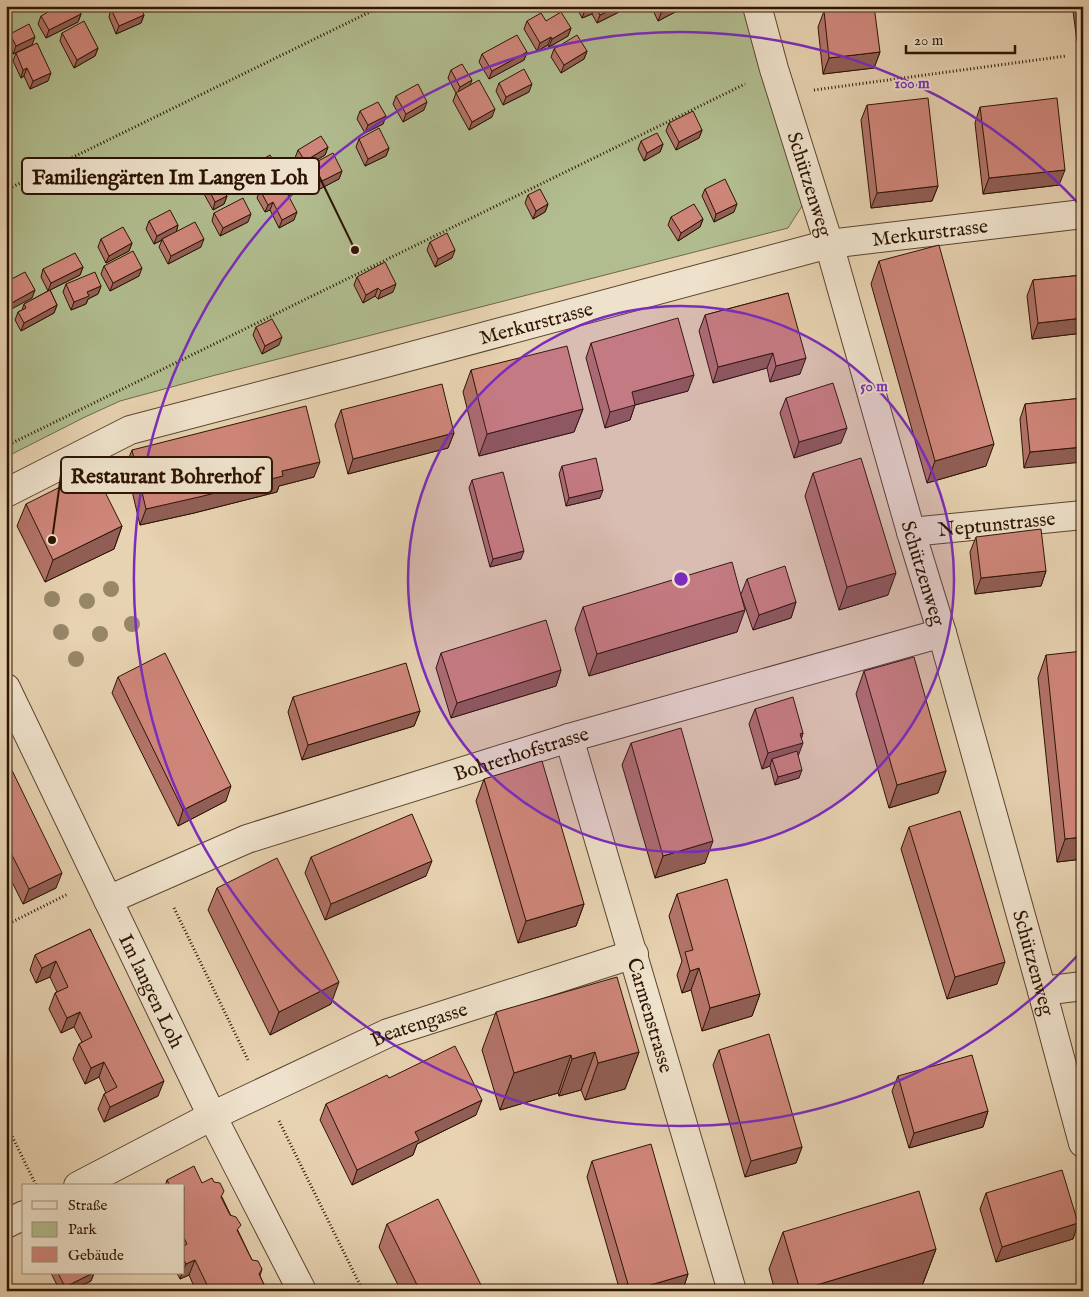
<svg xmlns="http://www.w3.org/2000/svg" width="1089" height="1297" font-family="'IM FELL English',serif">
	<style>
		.green { fill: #b1bd8f; stroke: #6f6849 }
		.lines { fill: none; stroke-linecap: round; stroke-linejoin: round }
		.minor-casing { stroke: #5c442e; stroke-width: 30 }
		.path { stroke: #2d1403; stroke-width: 3; stroke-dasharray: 1 2.5; stroke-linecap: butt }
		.minor { stroke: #efe2cc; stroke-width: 28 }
		.tree { fill: #978668 }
		.wall { fill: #b27369; stroke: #2d1403 }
		.shaded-wall { fill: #915e55; stroke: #2d1403 }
		.building { fill: #cf867a; stroke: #2d1403 }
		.ring { fill: none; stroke: #7b2cbf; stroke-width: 2.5 }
		.labels { text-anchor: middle; stroke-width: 4; stroke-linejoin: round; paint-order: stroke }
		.street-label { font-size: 20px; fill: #2d1403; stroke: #efe2cc }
		.centre { fill: #7b2cbf; stroke: #efe2cc; stroke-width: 2.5 }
		.ring-label { font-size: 15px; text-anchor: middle; font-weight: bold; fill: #7b2cbf; stroke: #efe2cc; stroke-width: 4; stroke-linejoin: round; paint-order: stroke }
		.leader { fill: none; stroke: #2d1403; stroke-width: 2 }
		.callout-dot { fill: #2d1403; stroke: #efe2cc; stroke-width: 2 }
		.callout { fill: #efe2cc; stroke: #2d1403; stroke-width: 2 }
		.callout-label { font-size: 21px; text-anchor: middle; font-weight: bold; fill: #2d1403 }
	</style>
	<rect width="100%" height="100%" fill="#e7d2b1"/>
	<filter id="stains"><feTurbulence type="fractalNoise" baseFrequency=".004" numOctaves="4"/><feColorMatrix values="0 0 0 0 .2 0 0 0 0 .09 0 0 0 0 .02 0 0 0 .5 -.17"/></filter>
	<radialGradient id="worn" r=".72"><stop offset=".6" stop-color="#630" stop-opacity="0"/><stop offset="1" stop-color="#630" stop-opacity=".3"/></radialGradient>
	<path class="green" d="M6,6H744L802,206L788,228L212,376L120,401L85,417L6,457Z"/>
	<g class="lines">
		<defs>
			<g id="minor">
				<path id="s1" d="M757,6L774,69L829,244L911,532L942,633L1042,991L1083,1143"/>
				<path id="s2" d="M6,493L130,430L367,368L829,244L1083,214"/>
				<path id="s3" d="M911,532L1083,515"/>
				<path id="s4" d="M6,688L212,1116L302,1291"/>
				<path id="s5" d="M569,738L732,1291"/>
				<path id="s6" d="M108,900L247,839L569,738L942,633"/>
				<path d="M1042,991L1083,986"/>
				<path id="s7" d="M78,1186L212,1116L388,1033L634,954"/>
				<path d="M6,1224L24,1215"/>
			</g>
		</defs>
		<use href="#minor" class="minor-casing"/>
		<path class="path" d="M814,90L1066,56
			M6,190L382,6
			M6,446L745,84
			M174,908L249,1062
			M6,925L68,894
			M279,1121L363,1291
			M6,1124L36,1185"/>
		<use href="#minor" class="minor"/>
	</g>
	<g class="tree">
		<circle cx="111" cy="589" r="8"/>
		<circle cx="52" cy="599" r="8"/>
		<circle cx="87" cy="601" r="8"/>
		<circle cx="132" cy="624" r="8"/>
		<circle cx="61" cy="632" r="8"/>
		<circle cx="100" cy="634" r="8"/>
		<circle cx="76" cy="659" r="8"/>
	</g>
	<path class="wall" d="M578,6H621L619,12L597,23L592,14L582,18L577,8Z
		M651,6H682L681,9L658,21Z
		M1075,6H1083V40L1077,41L1073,11Z
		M111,9L144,15L141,23L116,34L109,17Z
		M824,11L880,52L874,68L823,74L818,27Z
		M81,14L78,22L46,38L38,24L41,16Z
		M527,21H546L571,28L568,36L549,47L548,45L537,51L524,29Z
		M62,33L98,48L95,56L74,68L60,41Z
		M10,34L32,45L17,52L48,81L30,89L24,76L21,78L13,61L16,53L13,54L7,42Z
		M554,49L587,51L584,59L561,73L551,57Z
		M527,52L524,60L489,79L479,62L482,54Z
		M451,70L470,85L492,117L469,130L453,101L456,93L448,78Z
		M499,83L529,92L503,105L496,91Z
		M396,96L424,110L403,122L393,104Z
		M867,105L938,186L932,201L871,208L861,120Z
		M980,107L1059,185L983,194L975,123Z
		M360,111L386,116L383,124L365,133L357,119Z
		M669,123L702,130L699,138L676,150L666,131Z
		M359,139L389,148L386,156L365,166L356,147Z
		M641,141L663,144L660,152L644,161L638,149Z
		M328,147L325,155L302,169L295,158L298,150Z
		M309,166L342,171L339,179L316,191L306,174Z
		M250,167L280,172L278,180L261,190L291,194L289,198L294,220L279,228L270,210L265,212L257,198L260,190L257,192L247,175Z
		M207,186L227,196L224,204L213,210L204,194Z
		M705,189L734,212L714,222L702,196Z
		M528,195L548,204L545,212L533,219L525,203Z
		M214,213L248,222L220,236L212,221Z
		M671,217L703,219L700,227L678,241L668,225Z
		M149,221L178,225L176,232L201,247L168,264L159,247L162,240L154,244L146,229Z
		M101,239L132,243L129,251L106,263L98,247Z
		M430,242L452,258L435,267L427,250Z
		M879,261L986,466L927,483L871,284Z
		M104,266L139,276L110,291L101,274Z
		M83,267L80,275L50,290L57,305L54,313L21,331L15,320L18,312L22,310L24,304L48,291L41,277L43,269Z
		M1083,275V333L1032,339L1027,296L1033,280Z
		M357,277L393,292L378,299L375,296L363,303L354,285Z
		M66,284L101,286L98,294L88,299L86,304L71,310L63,292Z
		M788,293L800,374L770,382L767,368L713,383L699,331L705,315Z
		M256,327L279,345L262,354L253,335Z
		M591,343L688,391L635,405L630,420L605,428L586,358Z
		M471,370L583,409L574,432L479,456L463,392Z
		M786,398L841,443L794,458L780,413Z
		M1083,398L1024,468L1020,419L1025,404Z
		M341,410L454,433L448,448L348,474L335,425Z
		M132,450L314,477L279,486L277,492L194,513L140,525L126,465Z
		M562,466L600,498L566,506L559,474Z
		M813,473L888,595L839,610L805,496Z
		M472,480L521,559L490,567L469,488Z
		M26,504L122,526L114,549L45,582L17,526Z
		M976,537L1046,571L1041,586L975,594L970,552Z
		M747,579L796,602L791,618L753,630L741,595L737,632L589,676L575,629L583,607L741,594Z
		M441,653L561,670L556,686L451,718L436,668Z
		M1046,655L1083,859L1057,862L1038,678Z
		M864,671L946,771L938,793L889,808L856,694Z
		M118,677L226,801L178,826L112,693Z
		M293,697L420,711L414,726L302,760L288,712Z
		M755,709L803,733L801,739L798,755L799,778L775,785L770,766L762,769L749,724Z
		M631,743L705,863L655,878L622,765Z
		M6,758L56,888L23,904L6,870Z
		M484,779L584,904L576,926L518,943L476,801Z
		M909,827L997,984L947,999L901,849Z
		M311,857L426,876L325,920L305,873Z
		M217,888L331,1004L270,1035L208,910Z
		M677,894L760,994L752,1016L702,1031L691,990L682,993L677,975L682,961L669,916Z
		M90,929L158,1096L104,1122L98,1109L104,1094L106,1093L99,1077L85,1084L73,1059L79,1044L82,1042L74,1027L61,1033L49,1009L55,993L57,992L50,977L36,983L30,970L35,955Z
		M496,1012L639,1052L625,1089L585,1100L581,1090L559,1096L558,1093L500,1110L482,1050Z
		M719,1050L802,1147L796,1163L745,1177L713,1065Z
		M898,1076L988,1111L983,1127L909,1148L892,1091Z
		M389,1078L476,1115L417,1144L413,1155L352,1185L320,1120L326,1104Z
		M592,1161L688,1274L683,1289L678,1291H620L587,1177Z
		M167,1180L202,1183L222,1197L252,1260L262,1269L260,1276L267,1291H196L189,1275L180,1279L177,1273H184V1186H165Z
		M986,1193L1078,1223L1073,1239L996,1262L980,1209Z
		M387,1224L484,1291H401L379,1247Z
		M783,1232L936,1249L922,1286L908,1291H775L769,1269Z
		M51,1273H94L91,1281L70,1291H60Z"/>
	<path class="shaded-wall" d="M594,6H595L592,14L582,18L585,10Z
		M618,6H621L619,12L597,23L600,15Z
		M673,6H682L681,9L658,21L661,13Z
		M81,14L78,22L46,38L49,30Z
		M144,15L141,23L116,34L119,26Z
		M1083,26V40L1077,41Z
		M571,28L568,36L549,47L552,39Z
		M35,37L32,45L13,54L16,46Z
		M551,37L548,45L537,51L540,43Z
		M98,48L95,56L74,68L77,60Z
		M587,51L584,59L561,73L564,65Z
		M527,52L524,60L489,79L492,71Z
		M880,52L874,68L823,74L829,58Z
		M27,68L24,76L21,78L23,70Z
		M51,73L48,81L30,89L33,81Z
		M472,80L469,88L457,95L460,87Z
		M532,84L529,92L503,105L506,97Z
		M427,102L424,110L403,122L406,114Z
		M495,109L492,117L469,130L472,122Z
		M386,116L383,124L365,133L368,125Z
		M702,130L699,138L676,150L679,142Z
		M663,144L660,152L644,161L647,153Z
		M328,147L325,155L302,169L305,161Z
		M389,148L386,156L365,166L368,159Z
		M1065,170L1059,185L983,194L989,178Z
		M342,171L339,179L316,191L318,183Z
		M280,172L278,180L257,192L260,184Z
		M938,186L932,201L871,208L877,193Z
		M227,196L224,204L213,210L215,202Z
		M273,202L270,210L265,212L268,205Z
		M548,204L545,212L533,219L536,211Z
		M737,204L734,212L714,222L716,214Z
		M297,212L294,220L279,228L282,220Z
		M251,214L248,222L220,236L223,228Z
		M703,219L700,227L678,241L681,233Z
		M178,225L176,233L162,239V240L154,244L157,236Z
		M204,239L201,247L168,264L171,256Z
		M132,243L129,251L106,263L109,256Z
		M455,250L452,258L435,267L438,259Z
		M83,267L80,275L48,291L51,283Z
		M142,268L139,276L110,291L113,283Z
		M396,284L393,292L378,299L381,291Z
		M101,286L98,294L88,299L86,304L71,310L74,302L87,292Z
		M378,288L375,296L363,303L366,295Z
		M35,290L32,298L6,312V309L8,305Z
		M57,305L54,313L21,331L24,323Z
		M1083,318V333L1032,339L1038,323Z
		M282,337L279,345L262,354L265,346Z
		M773,353L767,368L713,383L718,367Z
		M806,358L800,374L770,382L776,366Z
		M694,375L688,391L635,405L630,420L605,428L610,412L632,392Z
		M583,409L574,432L479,456L487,434Z
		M847,428L841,443L794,458L799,442Z
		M454,433L448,448L348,474L353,459Z
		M994,444L986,466L927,483L935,461Z
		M1083,447V462L1024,468L1030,452Z
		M320,462L314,477L279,486L277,492L194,513L140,525L146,509L282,471Z
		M603,490L600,498L566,506L569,498Z
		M122,526L114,549L45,582L53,560Z
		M524,551L521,559L490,567L493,559Z
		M1046,571L1041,586L975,594L981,578Z
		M896,573L888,595L839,610L847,587Z
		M796,602L791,618L753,630L759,615Z
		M745,610L737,632L589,676L597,654Z
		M561,670L556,686L451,718L457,703Z
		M420,711L414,726L302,760L308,745Z
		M803,733L800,744L803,743L797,759H772L770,766L762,769L768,753L800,734Z
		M802,770L799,778L775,785L778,777Z
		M946,771L938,793L889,808L897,785Z
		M231,786L226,801L178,826L183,810Z
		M1083,837V859L1057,862L1065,839Z
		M713,841L705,863L655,878L663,856Z
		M432,861L426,876L325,920L331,904Z
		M62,873L56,888L23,904L29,889Z
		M584,904L576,926L518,943L526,921Z
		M56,961L50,977L36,983L42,968Z
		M1005,962L997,984L947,999L955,977Z
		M699,968L691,990L682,993L690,971Z
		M339,982L331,1004L270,1035L279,1012Z
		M760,994L752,1016L702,1031L710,1008Z
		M80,1012L74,1027L61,1033L67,1018Z
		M595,1052L581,1090L559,1096L572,1059Z
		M639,1052L625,1089L585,1100L598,1063Z
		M571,1055L558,1093L500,1110L514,1073Z
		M104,1062L99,1077L85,1084L91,1068Z
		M164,1081L158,1096L104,1122L110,1107Z
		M482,1100L476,1115L417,1144L413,1155L352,1185L357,1170L415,1132Z
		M988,1111L983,1127L909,1148L914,1133Z
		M802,1147L796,1163L745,1177L751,1161Z
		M1078,1223L1073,1239L996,1262L1002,1247Z
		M936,1249L922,1286L908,1291H799L800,1290Z
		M195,1260L189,1275L180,1279L182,1273H184V1269L186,1264Z
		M93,1273H94L91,1281L70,1291H63L65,1287Z
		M688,1274L683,1289L678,1291H630Z"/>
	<path class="building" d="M59,6H77L81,14L49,30L41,16Z
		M118,6H140L144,15L119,26L111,9Z
		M583,6H594L585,10Z
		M595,6H618L600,15Z
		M658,6H673L661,13Z
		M866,6H874L880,52L829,58L824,11Z
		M1080,6H1083V24Z
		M561,12L571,28L552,39L551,37L540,43L527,21L541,13L546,21Z
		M84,21L98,48L77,60L62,33Z
		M29,24L35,37L16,46L10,34Z
		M517,35L527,52L492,71L482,54Z
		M577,35L587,51L564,65L554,49Z
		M37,43L51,73L33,81L27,68L23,70L16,53Z
		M462,64L472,80L460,87L451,70Z
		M524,69L532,84L506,97L499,83Z
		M479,80L495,109L472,122L456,93Z
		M418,84L427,102L406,114L396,96Z
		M928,98L938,186L877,193L867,105Z
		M1057,98L1065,170L989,178L980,107Z
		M378,102L386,116L368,125L360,111Z
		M693,111L702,130L679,142L669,123Z
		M379,128L389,148L368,159L359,139Z
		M657,133L663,144L647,153L641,141Z
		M321,136L328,147L305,161L298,150Z
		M333,153L342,171L318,183L309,166Z
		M270,155L280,172L260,184L250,167Z
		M282,178L291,194L288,195L297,212L282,220L273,202L268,205L260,190Z
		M725,179L737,204L716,214L705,189Z
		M219,180L227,196L215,202L207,186Z
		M540,189L548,204L536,211L528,195Z
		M243,198L251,214L223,228L214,213Z
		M694,204L703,219L681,233L671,217Z
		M170,210L178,225L157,236L149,221Z
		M195,222L204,239L171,256L162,239Z
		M123,227L132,243L109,256L101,239Z
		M447,233L455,250L438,259L430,242Z
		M939,245L994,444L935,461L879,261Z
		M133,251L142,268L113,283L104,266Z
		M75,253L83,267L51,283L43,269Z
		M385,262L396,284L381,291L378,288L366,295L357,277Z
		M25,272L35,290L8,305L6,302V282Z
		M95,272L101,286L87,292L89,296L74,302L66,284Z
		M1083,275V318L1038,323L1033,280Z
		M50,290L57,305L24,323L18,312L26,308L24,304Z
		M788,293L806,358L776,366L773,353L718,367L705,315Z
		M678,318L694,375L632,392L635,405L610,412L591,343Z
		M272,319L282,337L265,346L256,327Z
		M567,346L583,409L487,434L471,370Z
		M833,383L847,428L799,442L786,398Z
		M442,384L454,433L353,459L341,410Z
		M1083,398V447L1030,452L1025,404Z
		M306,406L320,462L282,471L283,476L199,497L146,509L132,450Z
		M596,458L603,490L569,498L562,466Z
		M861,458L896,573L847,587L813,473Z
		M94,470L122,526L53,560L26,504Z
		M503,472L524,551L493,559L472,480Z
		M1041,529L1046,571L981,578L976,537Z
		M732,562L745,610L597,654L583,607Z
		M785,566L796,602L759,615L747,579Z
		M546,620L561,670L457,703L441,653Z
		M1083,651V837L1065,839L1046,655Z
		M165,653L231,786L183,810L118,677Z
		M914,657L946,771L897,785L864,671Z
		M406,663L420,711L308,745L293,697Z
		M793,697L803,733L800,734L803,743L768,753L755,709Z
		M681,728L713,841L663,856L631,743Z
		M797,751L802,770L778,777L772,759Z
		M6,758L62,873L29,889L8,847L6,848Z
		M542,761L584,904L526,921L484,779Z
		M960,811L1005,962L955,977L909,827Z
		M412,814L432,861L331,904L311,857Z
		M277,858L339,982L279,1012L217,888Z
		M727,879L760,994L710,1008L699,968L690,971L685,952L693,950L677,894Z
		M90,929L164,1081L110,1107L104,1094L117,1087L104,1062L91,1068L79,1044L92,1037L80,1012L67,1018L61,1006L55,993L68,987L56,961L42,968L35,955Z
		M617,977L639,1052L598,1063L595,1052L572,1059L571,1055L514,1073L496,1012Z
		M769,1034L802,1147L751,1161L719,1050Z
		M455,1046L482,1100L415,1132L419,1140L357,1170L326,1104L387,1075L389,1078Z
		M972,1055L988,1111L914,1133L898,1076Z
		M651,1144L688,1274L630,1291L592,1161Z
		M194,1166L202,1183L212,1178L214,1182L220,1183L224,1191L221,1197L230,1215L236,1217L241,1225L237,1230L252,1260L258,1261L262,1269L259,1274L267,1291H210L195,1260L186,1264L184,1260V1246L187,1244L184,1238V1186H170L167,1180Z
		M1062,1170L1078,1223L1002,1247L986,1193Z
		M919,1191L936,1249L800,1290L783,1232Z
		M438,1199L484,1291H420L387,1224Z
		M58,1273H93L65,1287Z"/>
	<circle cx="681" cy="579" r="273" fill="#7b2cbf" fill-opacity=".12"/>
	<g class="ring">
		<circle cx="681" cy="579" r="273"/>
		<path d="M1081 952A547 547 0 1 1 1081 206"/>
	</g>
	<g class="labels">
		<g class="street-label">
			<text dy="7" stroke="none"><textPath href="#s1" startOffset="186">Schützenweg</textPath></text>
			<text dy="7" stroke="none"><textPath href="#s2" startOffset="964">Merkurstrasse</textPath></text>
			<text dy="7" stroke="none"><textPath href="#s2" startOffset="559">Merkurstrasse</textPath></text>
			<text dy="7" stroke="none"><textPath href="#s3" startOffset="86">Neptunstrasse</textPath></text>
			<text dy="7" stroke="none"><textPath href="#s1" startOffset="591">Schützenweg</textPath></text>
			<text dy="7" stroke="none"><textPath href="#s6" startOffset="439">Bohrerhofstrasse</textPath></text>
			<text dy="7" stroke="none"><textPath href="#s1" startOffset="996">Schützenweg</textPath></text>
			<text dy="7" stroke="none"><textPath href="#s4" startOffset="336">Im langen Loh</textPath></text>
			<text dy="7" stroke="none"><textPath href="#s5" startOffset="289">Carmenstrasse</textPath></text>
			<text dy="7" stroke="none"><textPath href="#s7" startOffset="378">Beatengasse</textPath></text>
		</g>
	</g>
	<circle cx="681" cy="579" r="8" class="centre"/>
	<g class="ring-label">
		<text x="912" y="88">100 m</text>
		<text x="874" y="391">50 m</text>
	</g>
	<path class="leader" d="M355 250L319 176M52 540L61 475"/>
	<g class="callout-dot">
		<circle cx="355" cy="250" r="5"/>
		<circle cx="52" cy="540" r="5"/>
	</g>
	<g class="callout">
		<rect x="22" y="158" width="297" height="36" rx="5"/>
		<rect x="61" y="457" width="211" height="36" rx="5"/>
	</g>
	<g class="callout-label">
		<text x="170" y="184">Familiengärten Im Langen Loh</text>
		<text x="166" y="483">Restaurant Bohrerhof</text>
	</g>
	<rect width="1089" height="1297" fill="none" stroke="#e7d2b1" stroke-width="25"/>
	<rect x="8" y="8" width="1074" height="1282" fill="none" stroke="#2d1403" stroke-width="2.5"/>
	<rect x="12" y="12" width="1064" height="1272" fill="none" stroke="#2d1403"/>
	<rect x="22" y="1184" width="162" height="90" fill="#efe2cc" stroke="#a1907c"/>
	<rect x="32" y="1201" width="25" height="8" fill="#efe2cc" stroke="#a1907c"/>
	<text x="68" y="1210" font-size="15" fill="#2d1403">Straße</text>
	<rect x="32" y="1222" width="25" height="15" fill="#b1bd8f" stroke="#a1907c"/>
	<text x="68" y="1234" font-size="15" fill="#2d1403">Park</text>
	<rect x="32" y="1247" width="25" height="15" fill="#cf867a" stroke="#a1907c"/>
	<text x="68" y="1260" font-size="15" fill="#2d1403">Gebäude</text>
	<path d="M906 45v8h109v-8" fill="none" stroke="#2d1403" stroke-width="2.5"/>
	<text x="914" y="45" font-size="15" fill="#2d1403" stroke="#efe2cc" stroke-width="4" paint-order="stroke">20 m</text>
	<rect width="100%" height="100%" filter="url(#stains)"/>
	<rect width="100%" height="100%" fill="url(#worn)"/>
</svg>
